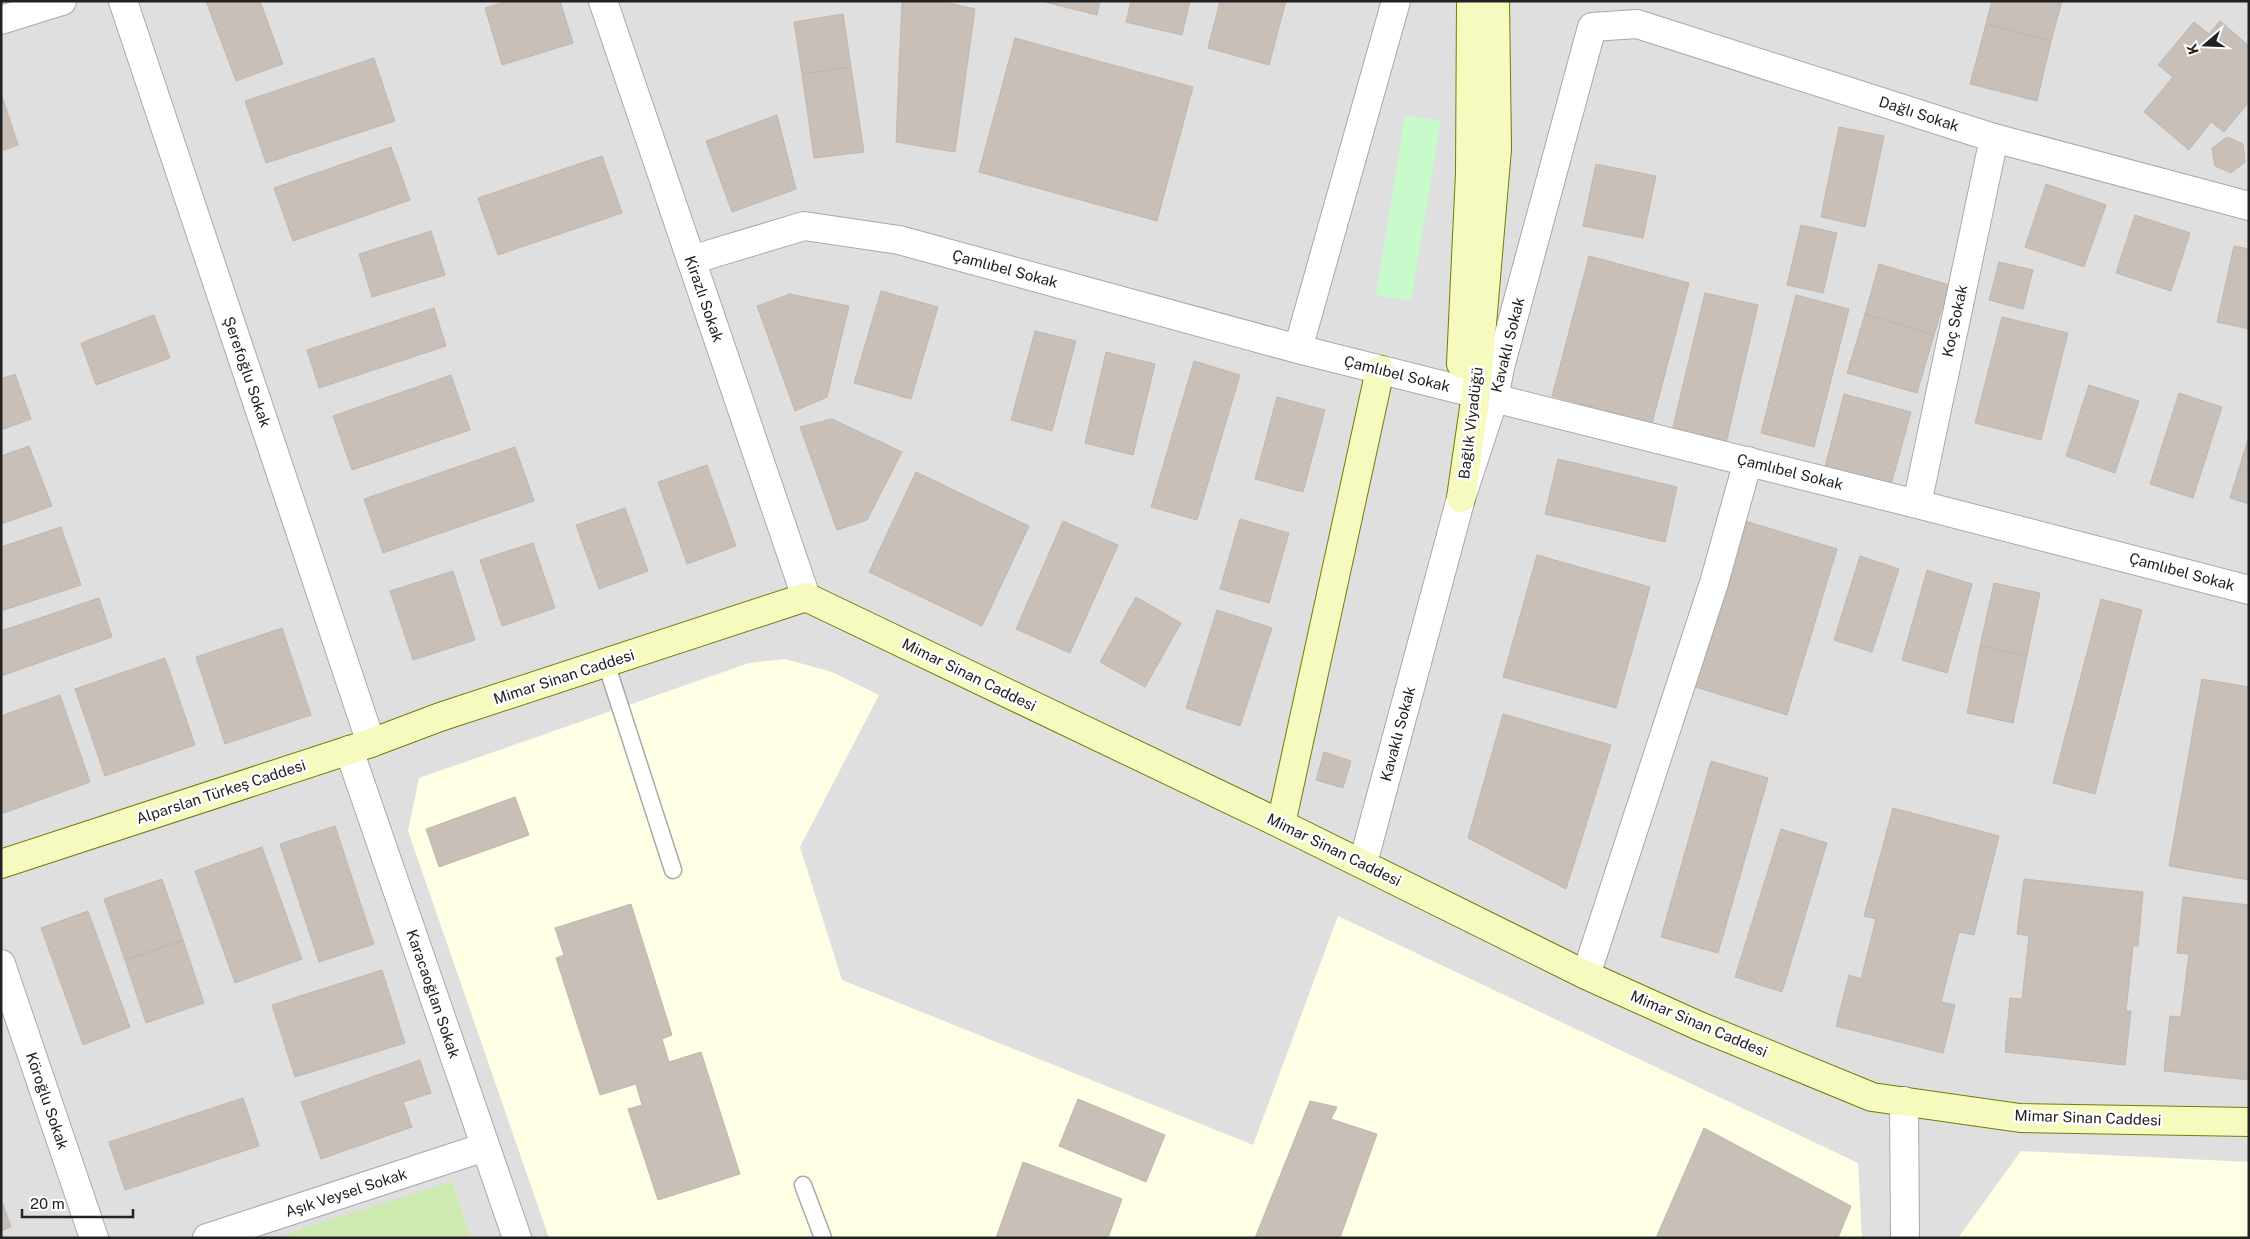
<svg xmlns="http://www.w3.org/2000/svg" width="2250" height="1239" font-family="'Public Sans',sans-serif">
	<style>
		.residential { fill: #e0dfdf }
		.education { fill: #ffffe5 }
		.grass { fill: #cdebb0 }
		.park { fill: #c8facc }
		.building { fill: #c7bfb8; stroke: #c4b6ab }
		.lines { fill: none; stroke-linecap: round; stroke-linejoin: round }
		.lane-casing { stroke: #a9a9a9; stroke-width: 19 }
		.street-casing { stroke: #a9a9a9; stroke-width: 30 }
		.secondary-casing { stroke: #707d05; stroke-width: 30 }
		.lane { stroke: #fff; stroke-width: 16 }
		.street { stroke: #fff; stroke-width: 28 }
		.secondary { stroke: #f7fabf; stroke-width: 28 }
		.labels { text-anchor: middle; stroke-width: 5; stroke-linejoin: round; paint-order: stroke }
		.street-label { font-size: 15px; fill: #222; stroke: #fff }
	</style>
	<rect width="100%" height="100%" fill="#f2efe9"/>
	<path class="residential" d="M1,1H2249V1238H1Z"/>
	<path class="education" d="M785,659L832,672L879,695L800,847L842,980L1253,1145L1338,916L1858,1163L1862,1238H549L408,831L419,778L749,663Z
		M2021,1151L2249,1162V1238H1958Z"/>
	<path class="grass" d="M452,1181L471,1238H275Z"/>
	<path class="park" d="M1405,115L1441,121L1411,301L1376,295Z"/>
	<path class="building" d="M206,1H260L283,64L236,81Z
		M507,1H560L573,43L502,65L485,8Z
		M902,1H940L975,9L955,152L896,142Z
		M1041,1H1100L1097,15Z
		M1131,1H1190L1182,35L1126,22Z
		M1220,1H1286L1269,65L1208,48Z
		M1992,1H2062L2051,41L1986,24Z
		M843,14L851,67L802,74L794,22Z
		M2220,21L2249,46V102L2224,132L2211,122L2189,150L2144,112L2173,77L2158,65L2194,22L2209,34Z
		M1986,24L2051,41L2037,101L1970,84Z
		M1015,38L1193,87L1157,221L979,172Z
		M374,58L395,121L266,163L245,101Z
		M851,67L864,152L814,158L802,74Z
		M1,93L18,145L1,151Z
		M777,115L796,189L732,212L706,141Z
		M1839,127L1884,136L1865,227L1821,217Z
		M2227,137L2243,144L2245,162L2231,173L2215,166L2212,148Z
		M391,147L410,200L293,241L274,188Z
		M602,156L622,213L498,255L478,198Z
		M1596,164L1656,176L1643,238L1583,226Z
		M2046,184L2106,205L2084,267L2025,247Z
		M2135,215L2190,233L2171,291L2116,273Z
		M1801,225L1837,233L1823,293L1787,285Z
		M431,231L445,275L372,297L359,254Z
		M2234,246L2249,249V329L2217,322Z
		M1589,256L1689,283L1652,423L1552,396Z
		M1999,262L2033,270L2023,309L1989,300Z
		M1879,264L1949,285L1934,335L1865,314Z
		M881,291L938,307L911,399L854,383Z
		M1705,293L1758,305L1725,448L1671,435Z
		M790,294L849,306L827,397L795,411L757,306Z
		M1796,295L1849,309L1814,447L1761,433Z
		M434,308L446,346L319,388L307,350Z
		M1865,314L1934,335L1917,393L1847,373Z
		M154,315L170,358L96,385L81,343Z
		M2002,317L2068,333L2041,440L1975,423Z
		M1035,331L1076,341L1052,431L1011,420Z
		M1106,352L1155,364L1133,455L1085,443Z
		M1194,361L1240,375L1197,520L1151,507Z
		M15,374L31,419L1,430V379Z
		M451,375L470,430L352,470L333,416Z
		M2089,385L2139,401L2115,473L2066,456Z
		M2179,393L2222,407L2193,498L2150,484Z
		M1844,394L1911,412L1891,485L1825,467Z
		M1277,397L1325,410L1303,492L1255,479Z
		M832,419L902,452L867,520L837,530L800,427Z
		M2249,436V504L2230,498Z
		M29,446L52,506L1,524V456Z
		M515,447L534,501L383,553L364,499Z
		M1558,459L1677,487L1665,542L1545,514Z
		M707,465L736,546L687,564L658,482Z
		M916,472L1029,526L982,626L869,572Z
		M625,508L648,571L599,589L576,525Z
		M1729,516L1837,549L1787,715L1679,682Z
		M1240,519L1289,533L1269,603L1220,589Z
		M1063,521L1118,545L1070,653L1016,629Z
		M61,527L81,585L1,611V547Z
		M533,543L555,608L502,626L480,560Z
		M1537,555L1650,587L1616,708L1503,677Z
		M1860,556L1899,569L1872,652L1834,640Z
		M1927,570L1972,584L1947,673L1902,660Z
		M453,571L475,640L413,660L390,591Z
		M1994,583L2040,593L2027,656L1980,646Z
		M1136,597L1181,623L1145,687L1100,662Z
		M99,598L112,637L1,676V631Z
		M2101,599L2142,610L2095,794L2053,783Z
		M1217,610L1272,628L1240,726L1186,708Z
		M282,628L311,715L225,744L196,657Z
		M1980,646L2027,656L2013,723L1967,713Z
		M165,658L195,745L105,776L75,689Z
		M2202,679L2249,687V880L2169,866Z
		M60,695L90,782L1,814V716Z
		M1503,714L1611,745L1566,889L1468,838Z
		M1324,752L1351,761L1343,788L1316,780Z
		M1711,761L1768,778L1718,953L1661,937Z
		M515,797L529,835L439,867L426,829Z
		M1893,808L1999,836L1974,935L1959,932L1941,1002L1955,1005L1943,1053L1836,1026L1849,975L1861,979L1876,919L1864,916Z
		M335,826L374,944L319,962L280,844Z
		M1781,829L1827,843L1782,992L1735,977Z
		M262,847L302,959L235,983L195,871Z
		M162,879L183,940L125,960L104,899Z
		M2024,879L2143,892L2138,946H2133L2126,1011H2131L2125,1065L2005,1052L2010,998L2022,999L2029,936L2017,934Z
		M2183,897L2249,905V1080L2164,1071L2170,1016L2181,1017L2189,954L2177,953Z
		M631,904L672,1035L662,1039L669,1062L701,1052L740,1174L658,1200L628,1109L642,1105L636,1084L600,1095L556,958L564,955L555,928Z
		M88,911L130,1027L83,1045L41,928Z
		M183,940L204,1003L146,1023L125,960Z
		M382,970L405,1043L295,1077L272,1005Z
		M420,1060L431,1093L403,1102L412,1127L321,1159L301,1102Z
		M243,1098L259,1146L125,1190L109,1142Z
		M1078,1099L1165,1135L1146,1182L1059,1146Z
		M1310,1101L1337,1107L1331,1119L1377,1134L1340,1238H1255Z
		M1704,1128L1851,1206L1838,1238H1656Z
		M1023,1162L1122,1199L1108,1238H996Z
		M1,1199L11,1227L1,1231Z"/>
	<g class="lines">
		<defs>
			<path id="lane" d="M606,663L673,870
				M803,1185L823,1238"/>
			<path id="street" d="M123,1L371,743
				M603,1L806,597
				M1,20L62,1
				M691,260L804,226L899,240L1298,349L1917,504L2249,590
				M1298,349L1396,1
				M1917,504L1994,138
				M349,750L517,1238
				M1363,863L1461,498L1494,398L1500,367L1592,27L1637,24L1994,138L2249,206
				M1,964L94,1238
				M1586,975L1714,583L1748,461
				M1904,1101L1905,1238
				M207,1238L485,1147"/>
			<path id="secondary" d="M1461,364L1470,173L1471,1
				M1461,498L1476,394L1497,149L1495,1
				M1281,824L1380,370
				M1,864L371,743L440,717L806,597L1281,824L1586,975L1699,1026L1872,1097L2020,1118L2249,1122"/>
		</defs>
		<use href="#lane" class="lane-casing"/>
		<use href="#street" class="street-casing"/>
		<use href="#secondary" class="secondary-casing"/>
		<use href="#lane" class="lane"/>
		<use href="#street" class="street"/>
		<use href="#secondary" class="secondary"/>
	</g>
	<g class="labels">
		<g class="street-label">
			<text transform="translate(1919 114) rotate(18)" y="5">Dağlı Sokak</text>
			<text transform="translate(1005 269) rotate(15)" y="5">Çamlıbel Sokak</text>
			<text transform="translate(704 299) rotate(71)" y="5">Kirazlı Sokak</text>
			<text transform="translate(1955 321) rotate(-78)" y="5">Koç Sokak</text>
			<text transform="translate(1508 345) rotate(-76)" y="5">Kavaklı Sokak</text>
			<text transform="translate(247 372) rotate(71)" y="5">Şerefoğlu Sokak</text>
			<text transform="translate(1397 374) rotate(14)" y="5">Çamlıbel Sokak</text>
			<text transform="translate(1471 423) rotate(-83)" y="5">Bağlık Viyadüğü</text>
			<text transform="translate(1790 472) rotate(14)" y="5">Çamlıbel Sokak</text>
			<text transform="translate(2182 572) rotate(15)" y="5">Çamlıbel Sokak</text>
			<text transform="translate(969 675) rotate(26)" y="5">Mimar Sinan Caddesi</text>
			<text transform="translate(564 677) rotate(-18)" y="5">Mimar Sinan Caddesi</text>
			<text transform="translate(1398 734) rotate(-75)" y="5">Kavaklı Sokak</text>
			<text transform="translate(221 792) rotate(-18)" y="5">Alparslan Türkeş Caddesi</text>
			<text transform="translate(1334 850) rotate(26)" y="5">Mimar Sinan Caddesi</text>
			<text transform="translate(433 994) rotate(71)" y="5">Karacaoğlan Sokak</text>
			<text transform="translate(1699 1024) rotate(23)" y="5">Mimar Sinan Caddesi</text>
			<text transform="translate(47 1101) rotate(71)" y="5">Köroğlu Sokak</text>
			<text transform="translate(2088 1118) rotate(2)" y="5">Mimar Sinan Caddesi</text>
			<text transform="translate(346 1193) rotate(-18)" y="5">Aşık Veysel Sokak</text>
		</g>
	</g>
	<rect width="2250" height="1239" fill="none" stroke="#222222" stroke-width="5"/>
	<g transform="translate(2205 45) rotate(251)" stroke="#ffffff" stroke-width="4" paint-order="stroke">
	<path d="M0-4L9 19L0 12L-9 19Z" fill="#222222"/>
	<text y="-8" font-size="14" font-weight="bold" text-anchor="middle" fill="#222222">K</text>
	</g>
	<path d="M22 1209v8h111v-8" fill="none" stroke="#222222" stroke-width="2.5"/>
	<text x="30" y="1209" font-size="15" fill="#222222" stroke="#ffffff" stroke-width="4" paint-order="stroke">20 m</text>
</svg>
